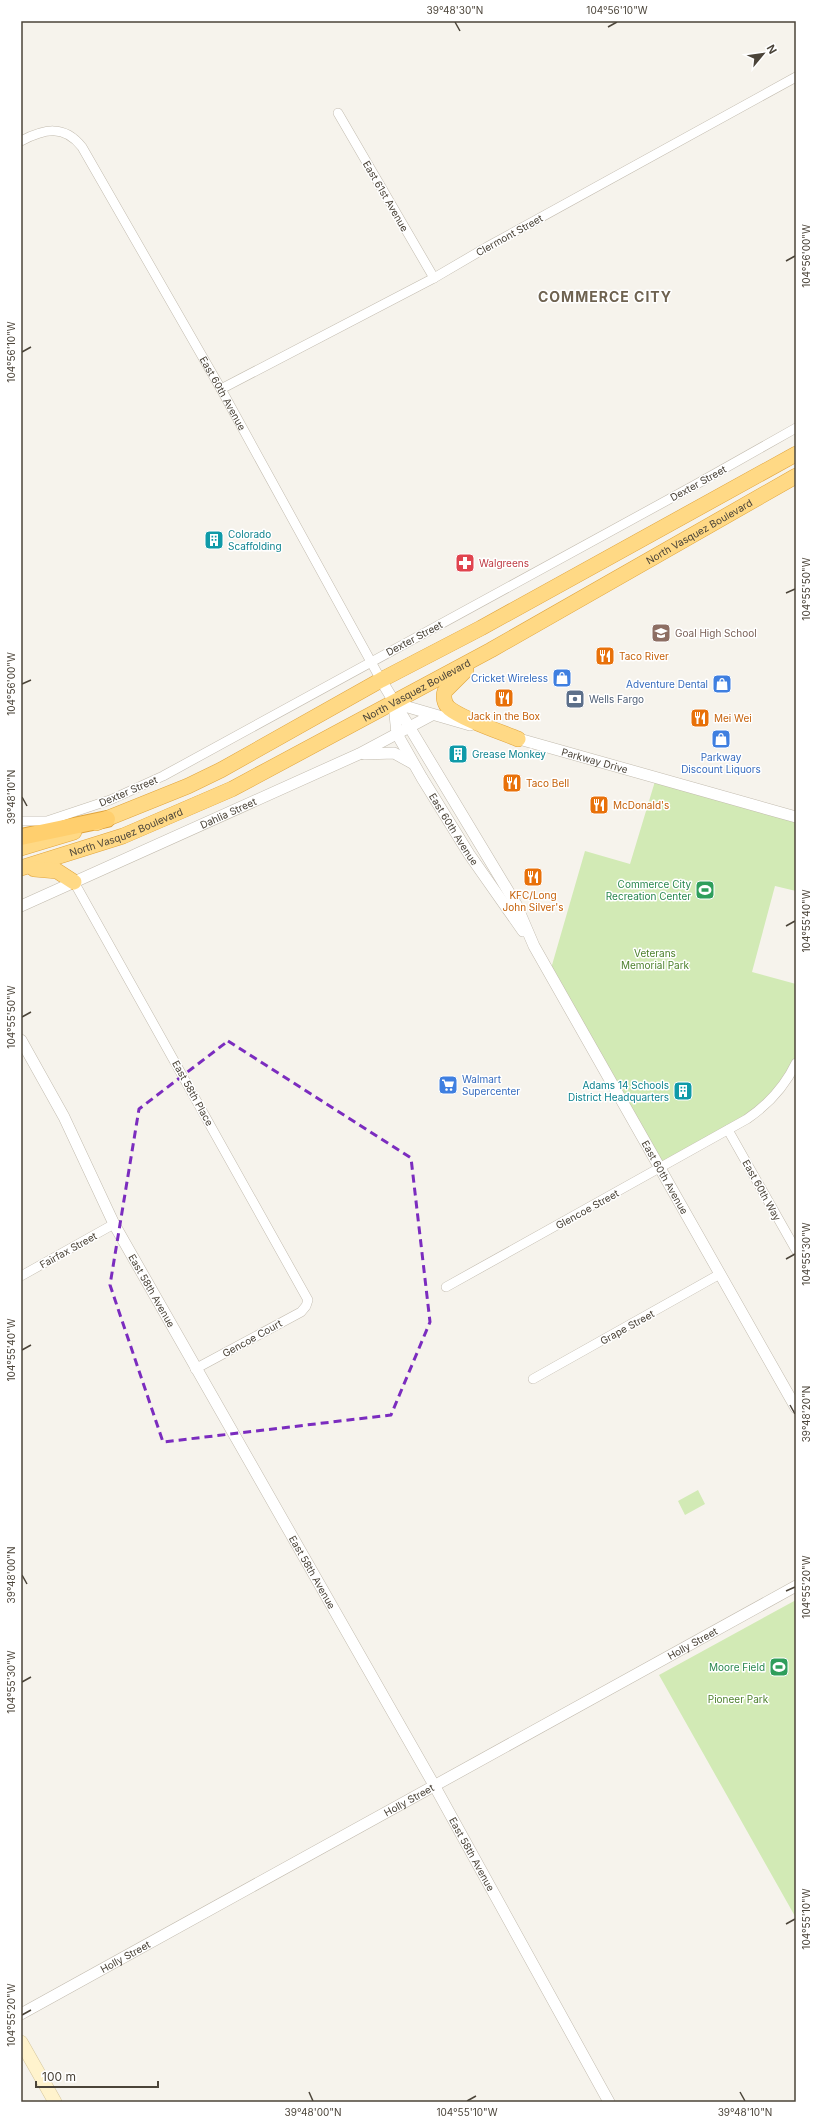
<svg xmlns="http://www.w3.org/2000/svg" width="817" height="2123" font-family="Inter,sans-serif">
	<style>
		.green { fill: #d2eab5 }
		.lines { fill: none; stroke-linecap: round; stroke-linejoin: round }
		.minor-casing { stroke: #c2bbae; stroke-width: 10 }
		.tertiary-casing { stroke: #c2bbae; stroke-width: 12 }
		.secondary-casing { stroke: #d6c79b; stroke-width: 14 }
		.trunk-casing { stroke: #e0a43c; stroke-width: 16 }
		.motorway-casing { stroke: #e0a43c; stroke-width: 18 }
		.minor { stroke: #fff; stroke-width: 9 }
		.tertiary { stroke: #fff; stroke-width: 11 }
		.secondary { stroke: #fff3cd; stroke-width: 13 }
		.trunk { stroke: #ffd985; stroke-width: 15 }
		.motorway { stroke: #ffcf6e; stroke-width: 16 }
		.marked { fill: none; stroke: #7b2cbf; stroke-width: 3; stroke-dasharray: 8 5; stroke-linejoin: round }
		.ticks { fill: none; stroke: #4b4439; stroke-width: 1.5 }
		.labels { text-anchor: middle; stroke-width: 3; stroke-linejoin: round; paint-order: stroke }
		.street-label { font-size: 10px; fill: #4b4439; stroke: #fff }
		.culture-label { font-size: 10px; fill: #0d838f; stroke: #fff; text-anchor: start }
		.health-label { font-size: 10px; fill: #be3a42; stroke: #fff; text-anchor: start }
		.education-label { font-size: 10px; fill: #785e54; stroke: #fff; text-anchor: start }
		.food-label { font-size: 10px; fill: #c56008; stroke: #fff; text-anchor: start }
		.shop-label { font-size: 10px; fill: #366cbe; stroke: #fff; text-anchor: end }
		.service-label { font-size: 10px; fill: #4e5e75; stroke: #fff; text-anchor: start }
		.leisure-label { font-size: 10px; fill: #27864d; stroke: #fff; text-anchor: end }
		.park-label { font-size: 10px; fill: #4a7f2a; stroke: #fff }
		.district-label { font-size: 14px; font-weight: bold; letter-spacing: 1px; fill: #6e6250; stroke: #fff }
		.neatline { fill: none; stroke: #4b4439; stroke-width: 1.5 }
		.ticks-label { font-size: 10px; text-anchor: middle; fill: #4b4439 }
	</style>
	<rect width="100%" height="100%" fill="#f6f3ec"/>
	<path class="green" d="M656,778L796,817V891L775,886L752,972L796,984V1063L774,1097L660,1169L550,972L585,851L630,864Z
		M698,1490L705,1504L685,1515L678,1501Z
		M796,1600V1918L659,1675Z"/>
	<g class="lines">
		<defs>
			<g id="minor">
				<path d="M338,113L434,278"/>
				<path id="s1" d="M21,141C44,129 64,124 82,147L221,389L381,680"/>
				<path d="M221,389L434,278L487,247L796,77"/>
				<path d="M21,821H47L110,800L163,776L695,485L796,428"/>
				<path d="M74,882L308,1300L306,1306L301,1312L195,1369"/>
				<path d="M728,1130L796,1250"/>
				<path d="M21,1276L114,1224"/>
				<path d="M446,1287L747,1119C769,1104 785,1086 796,1063"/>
				<path d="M533,1379L720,1274"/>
			</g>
			<g id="tertiary">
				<path id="s2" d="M381,680L516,904L534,946L796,1408"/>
				<path d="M394,703L470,725"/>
				<path id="s3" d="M394,705L397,734L422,778L469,854L523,931"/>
				<path id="s4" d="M512,737L796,817"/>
				<path d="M364,754L394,753L412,763"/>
				<path id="s5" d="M21,906L359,754L432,715"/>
				<path id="s6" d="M21,1040L64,1117L114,1224L434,1785L609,2102"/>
				<path id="s7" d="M21,2014L796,1586"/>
			</g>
			<path id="secondary" d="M21,2042L55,2102"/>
			<g id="trunk">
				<path d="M466,670L445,691C443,696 444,704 449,708C462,719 501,732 518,739"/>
				<path d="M96,823L188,786L221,770L381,680L481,628L796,454"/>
				<path d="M21,848L74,832"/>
				<path id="s8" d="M21,868L123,836L232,789L491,650L796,476"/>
				<path d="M34,869L57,871L74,882"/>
			</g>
			<path id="motorway" d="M21,837L107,819"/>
		</defs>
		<use href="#minor" class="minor-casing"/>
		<use href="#tertiary" class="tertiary-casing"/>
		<use href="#secondary" class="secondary-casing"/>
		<use href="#trunk" class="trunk-casing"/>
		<use href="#motorway" class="motorway-casing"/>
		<use href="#minor" class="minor"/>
		<use href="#tertiary" class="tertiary"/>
		<use href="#secondary" class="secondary"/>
		<use href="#trunk" class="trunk"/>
		<use href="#motorway" class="motorway"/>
	</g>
	<path class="marked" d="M228,1041L411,1158L430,1322L391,1415L163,1442L110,1285L139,1109Z"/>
	<path class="ticks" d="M455,22L460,31M608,27L617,22M786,261L795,256M22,352L31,347M786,593L795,589M22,684L31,680M22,797L27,806M786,926L795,921M22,1017L31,1012M786,1259L795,1254M22,1350L31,1345M790,1405L795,1414M22,1575L27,1584M786,1591L795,1587M22,1682L31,1677M786,1924L795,1919M22,2015L31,2010M309,2092L313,2101M740,2092L745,2101M467,2101L476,2096"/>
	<defs>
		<symbol id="building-square" viewBox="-11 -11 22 22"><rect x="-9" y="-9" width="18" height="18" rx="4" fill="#0f9aa8" stroke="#fff"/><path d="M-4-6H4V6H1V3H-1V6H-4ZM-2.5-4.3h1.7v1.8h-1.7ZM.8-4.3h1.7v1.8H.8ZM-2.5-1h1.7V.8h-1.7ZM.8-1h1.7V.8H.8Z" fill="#fff"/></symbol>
		<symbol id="pharmacy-square" viewBox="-11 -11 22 22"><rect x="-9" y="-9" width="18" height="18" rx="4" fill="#e0444e" stroke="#fff"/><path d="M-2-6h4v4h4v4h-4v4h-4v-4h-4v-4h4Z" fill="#fff"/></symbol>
		<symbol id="school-square" viewBox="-11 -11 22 22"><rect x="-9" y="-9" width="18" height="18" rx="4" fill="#8d6e63" stroke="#fff"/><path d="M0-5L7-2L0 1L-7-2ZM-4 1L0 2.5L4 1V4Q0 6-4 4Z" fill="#fff"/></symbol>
		<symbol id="restaurant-square" viewBox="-11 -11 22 22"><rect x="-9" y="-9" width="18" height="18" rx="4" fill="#e8710a" stroke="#fff"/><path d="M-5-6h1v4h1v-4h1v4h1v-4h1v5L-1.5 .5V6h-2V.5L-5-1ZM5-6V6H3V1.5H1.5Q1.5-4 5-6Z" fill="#fff"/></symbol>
		<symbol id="shop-square" viewBox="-11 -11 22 22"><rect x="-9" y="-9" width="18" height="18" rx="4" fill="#3f7fe0" stroke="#fff"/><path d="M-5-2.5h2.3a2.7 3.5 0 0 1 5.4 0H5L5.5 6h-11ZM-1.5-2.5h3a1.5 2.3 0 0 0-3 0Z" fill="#fff"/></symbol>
		<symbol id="bank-square" viewBox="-11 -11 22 22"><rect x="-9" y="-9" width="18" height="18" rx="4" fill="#5c6f8a" stroke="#fff"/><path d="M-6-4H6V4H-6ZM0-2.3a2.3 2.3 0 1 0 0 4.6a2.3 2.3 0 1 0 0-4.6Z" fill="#fff"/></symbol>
		<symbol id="stadium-square" viewBox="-11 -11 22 22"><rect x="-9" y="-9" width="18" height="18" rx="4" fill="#2e9e5b" stroke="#fff"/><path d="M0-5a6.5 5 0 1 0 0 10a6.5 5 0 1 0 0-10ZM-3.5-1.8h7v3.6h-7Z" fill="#fff"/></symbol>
		<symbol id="supermarket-square" viewBox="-11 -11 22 22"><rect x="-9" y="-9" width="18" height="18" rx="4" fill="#3f7fe0" stroke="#fff"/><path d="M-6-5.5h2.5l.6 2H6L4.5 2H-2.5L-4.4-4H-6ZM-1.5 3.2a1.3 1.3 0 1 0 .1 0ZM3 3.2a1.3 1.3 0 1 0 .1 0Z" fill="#fff"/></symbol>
	</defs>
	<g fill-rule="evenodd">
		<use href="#building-square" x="203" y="529" width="22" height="22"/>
		<use href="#pharmacy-square" x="454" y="552" width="22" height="22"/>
		<use href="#school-square" x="650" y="622" width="22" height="22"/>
		<use href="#restaurant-square" x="594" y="645" width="22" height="22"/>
		<use href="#shop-square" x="551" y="667" width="22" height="22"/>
		<use href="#shop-square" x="711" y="673" width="22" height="22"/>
		<use href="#restaurant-square" x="493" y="687" width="22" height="22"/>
		<use href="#bank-square" x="564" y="688" width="22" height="22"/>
		<use href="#restaurant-square" x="689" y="707" width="22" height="22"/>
		<use href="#shop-square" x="710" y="728" width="22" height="22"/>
		<use href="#building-square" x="447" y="743" width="22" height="22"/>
		<use href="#restaurant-square" x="501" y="772" width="22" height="22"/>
		<use href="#restaurant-square" x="588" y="794" width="22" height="22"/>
		<use href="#restaurant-square" x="522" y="866" width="22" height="22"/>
		<use href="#stadium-square" x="694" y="879" width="22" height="22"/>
		<use href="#supermarket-square" x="437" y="1074" width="22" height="22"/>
		<use href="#building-square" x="672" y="1080" width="22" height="22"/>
		<use href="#stadium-square" x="768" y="1656" width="22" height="22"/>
	</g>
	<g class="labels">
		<g class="street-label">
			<text transform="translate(386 196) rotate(60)" y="4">East 61st Avenue</text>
			<text transform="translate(509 235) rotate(-29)" y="4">Clermont Street</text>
			<text dy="4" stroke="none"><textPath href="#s1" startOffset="352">East 60th Avenue</textPath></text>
			<text transform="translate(698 483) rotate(-29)" y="4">Dexter Street</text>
			<text dy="4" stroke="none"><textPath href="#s8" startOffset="759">North Vasquez Boulevard</textPath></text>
			<text transform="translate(414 638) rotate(-28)" y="4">Dexter Street</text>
			<text dy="4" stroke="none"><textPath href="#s8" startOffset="435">North Vasquez Boulevard</textPath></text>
			<text dy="4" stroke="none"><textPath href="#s4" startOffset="86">Parkway Drive</textPath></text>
			<text transform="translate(128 791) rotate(-23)" y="4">Dexter Street</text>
			<text dy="4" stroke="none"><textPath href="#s5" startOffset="227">Dahlia Street</textPath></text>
			<text dy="4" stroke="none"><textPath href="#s3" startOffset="140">East 60th Avenue</textPath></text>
			<text dy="4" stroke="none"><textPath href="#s8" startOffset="111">North Vasquez Boulevard</textPath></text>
			<text transform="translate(193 1093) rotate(61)" y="4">East 58th Place</text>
			<text dy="4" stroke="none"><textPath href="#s2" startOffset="573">East 60th Avenue</textPath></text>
			<text transform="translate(762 1190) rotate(61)" y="4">East 60th Way</text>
			<text transform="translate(587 1209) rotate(-29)" y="4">Glencoe Street</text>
			<text transform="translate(68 1250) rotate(-29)" y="4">Fairfax Street</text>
			<text dy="4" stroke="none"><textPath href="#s6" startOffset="283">East 58th Avenue</textPath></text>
			<text transform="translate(627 1327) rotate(-29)" y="4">Grape Street</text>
			<text transform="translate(252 1338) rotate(-29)" y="4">Gencoe Court</text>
			<text dy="4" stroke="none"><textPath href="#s6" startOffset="607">East 58th Avenue</textPath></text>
			<text dy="4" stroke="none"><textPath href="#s7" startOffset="767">Holly Street</textPath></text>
			<text dy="4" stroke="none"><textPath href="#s7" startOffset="443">Holly Street</textPath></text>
			<text dy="4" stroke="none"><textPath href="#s6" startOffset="931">East 58th Avenue</textPath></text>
			<text dy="4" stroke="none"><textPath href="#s7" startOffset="119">Holly Street</textPath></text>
		</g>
		<g class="culture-label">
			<text x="228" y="538">Colorado<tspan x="228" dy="12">Scaffolding</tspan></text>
			<text x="472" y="758">Grease Monkey</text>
			<text x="669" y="1089" text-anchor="end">Adams 14 Schools<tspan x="669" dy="12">District Headquarters</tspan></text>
		</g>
		<g class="health-label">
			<text x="479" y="567">Walgreens</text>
		</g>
		<g class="education-label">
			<text x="675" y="637">Goal High School</text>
		</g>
		<g class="food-label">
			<text x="619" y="660">Taco River</text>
			<text x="504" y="720" text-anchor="middle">Jack in the Box</text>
			<text x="714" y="722">Mei Wei</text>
			<text x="526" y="787">Taco Bell</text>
			<text x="613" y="809">McDonald's</text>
			<text x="533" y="899" text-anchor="middle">KFC/Long<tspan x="533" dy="12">John Silver's</tspan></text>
		</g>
		<g class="shop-label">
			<text x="548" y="682">Cricket Wireless</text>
			<text x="708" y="688">Adventure Dental</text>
			<text x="721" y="761" text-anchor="middle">Parkway<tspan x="721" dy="12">Discount Liquors</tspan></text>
			<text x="462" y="1083" text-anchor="start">Walmart<tspan x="462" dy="12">Supercenter</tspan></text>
		</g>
		<g class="service-label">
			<text x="589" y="703">Wells Fargo</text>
		</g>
		<g class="leisure-label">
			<text x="691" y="888">Commerce City<tspan x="691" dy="12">Recreation Center</tspan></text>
			<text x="765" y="1671">Moore Field</text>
		</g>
		<g class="park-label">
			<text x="655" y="957">Veterans<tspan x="655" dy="12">Memorial Park</tspan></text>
			<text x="738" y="1703">Pioneer Park</text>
		</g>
		<g class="district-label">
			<text x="605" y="302">COMMERCE CITY</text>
		</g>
	</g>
	<rect width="817" height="2123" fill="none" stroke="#ffffff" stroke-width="44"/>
	<g transform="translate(763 54) rotate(61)" stroke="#ffffff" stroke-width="3" paint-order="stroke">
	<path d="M0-3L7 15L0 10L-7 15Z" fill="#4b4439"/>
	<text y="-6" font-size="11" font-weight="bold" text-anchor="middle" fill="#4b4439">N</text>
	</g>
	<path d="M36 2081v6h122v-6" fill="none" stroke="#4b4439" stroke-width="2"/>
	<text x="42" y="2081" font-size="12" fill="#4b4439" stroke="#ffffff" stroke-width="3" paint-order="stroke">100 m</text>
	<rect x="22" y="22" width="773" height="2079" class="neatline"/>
	<g class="ticks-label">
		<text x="455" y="14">39°48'30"N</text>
		<text x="617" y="14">104°56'10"W</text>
		<text transform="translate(806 256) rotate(-90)" y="4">104°56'00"W</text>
		<text transform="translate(11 352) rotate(-90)" y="4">104°56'10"W</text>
		<text transform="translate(806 589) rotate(-90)" y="4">104°55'50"W</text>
		<text transform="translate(11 684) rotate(-90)" y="4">104°56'00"W</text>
		<text transform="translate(11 797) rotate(-90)" y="4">39°48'10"N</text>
		<text transform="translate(806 921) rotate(-90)" y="4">104°55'40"W</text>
		<text transform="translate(11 1017) rotate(-90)" y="4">104°55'50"W</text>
		<text transform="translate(806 1254) rotate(-90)" y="4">104°55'30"W</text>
		<text transform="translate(11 1350) rotate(-90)" y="4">104°55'40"W</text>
		<text transform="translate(806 1414) rotate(-90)" y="4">39°48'20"N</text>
		<text transform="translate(11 1575) rotate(-90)" y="4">39°48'00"N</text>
		<text transform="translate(806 1587) rotate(-90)" y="4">104°55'20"W</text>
		<text transform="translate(11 1682) rotate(-90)" y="4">104°55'30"W</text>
		<text transform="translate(806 1919) rotate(-90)" y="4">104°55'10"W</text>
		<text transform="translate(11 2015) rotate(-90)" y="4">104°55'20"W</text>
		<text x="313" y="2116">39°48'00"N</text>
		<text x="467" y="2116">104°55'10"W</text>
		<text x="745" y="2116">39°48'10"N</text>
	</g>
</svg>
